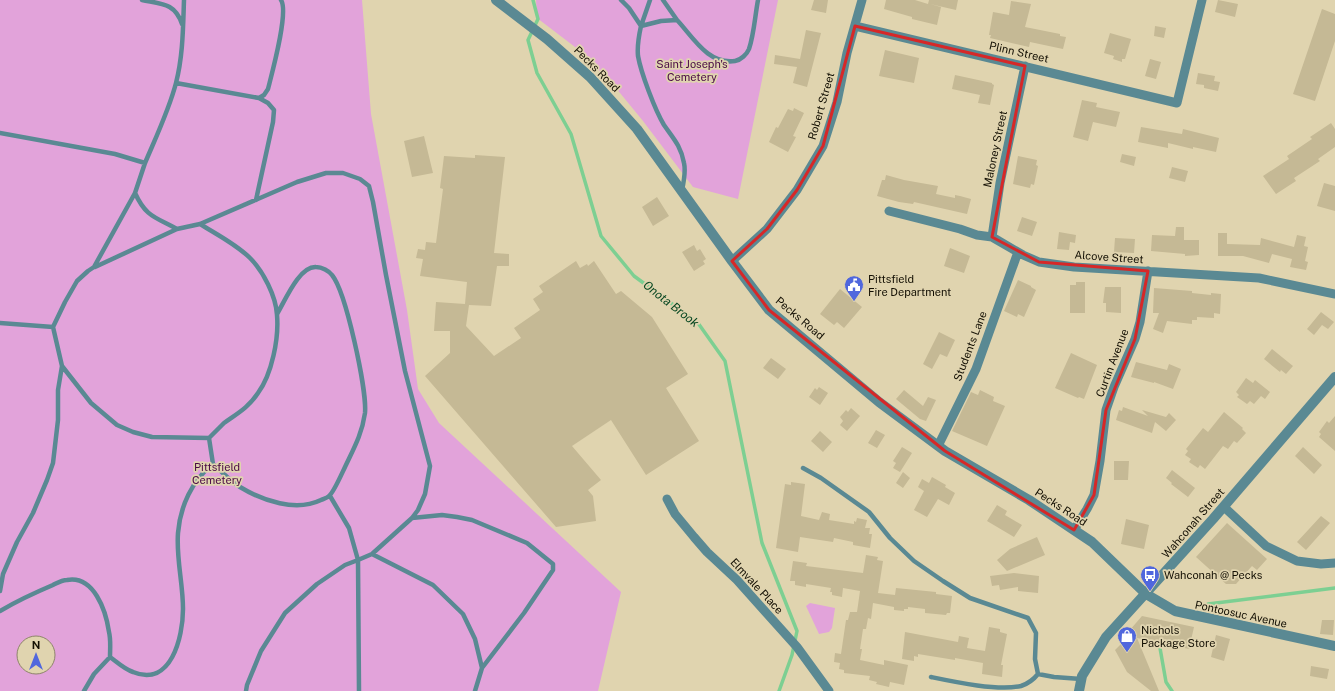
<svg xmlns="http://www.w3.org/2000/svg" width="1335" height="691" font-family="'Public Sans',sans-serif">
	<style>
		.green { fill: #e2a3da; fill-rule: evenodd }
		.lines { fill: none; stroke-linecap: round; stroke-linejoin: round }
		.stream { stroke: #7dcf92; stroke-width: 3.5 }
		.building { fill: #c5b995 }
		.service { stroke: #5a8993; stroke-width: 4.5 }
		.minor { stroke: #5a8993; stroke-width: 9 }
		.tertiary { stroke: #5a8993; stroke-width: 10 }
		.marked { fill: none; stroke: #d62828; stroke-width: 3; stroke-linejoin: round }
		.labels { text-anchor: middle; stroke-width: 3.5; stroke-linejoin: round; paint-order: stroke }
		.street-label { font-size: 11px; fill: #130f03; stroke: #e0d4af }
		.park-label { font-size: 11px; fill: #490845; stroke: #e0d4af }
		.poi-label { font-size: 11px; fill: #130f03; stroke: #e0d4af; text-anchor: start }
		.water-label { font-size: 12px; font-style: italic; fill: #064620; stroke: #e0d4af }
	</style>
	<rect width="100%" height="100%" fill="#e0d4af"/>
	<path class="green" d="M0,0H362L371,114L407,310L418,389L439,423L621,592L598,691H0ZM24,643H48V667H24Z
		M536,0H778L738,199L693,187L643,121L611,82L575,47L537,18Z
		M810,603L835,608L832,628L829,632L819,634L806,606Z"/>
	<g class="lines">
		<path class="stream" d="M533,0L538,19L528,40L537,73L571,134L601,236L634,276L698,323L725,361L762,543L797,631L792,655L779,691
			M1208,604L1335,588
			M1160,648L1166,682L1172,691"/>
	</g>
	<path class="building" d="M814,0H828L826,13L811,10Z
		M886,0H915L928,4L929,0H958L956,10L930,4L941,7L937,25L912,19V17L884,9Z
		M1218,0L1238,4L1235,17L1215,12Z
		M1011,1L1031,4L1025,27L1060,34V36L1066,37L1063,49L1030,42L1029,47L990,38L991,35H989L993,12L1009,15Z
		M1322,9L1335,14V41L1315,101L1293,94Z
		M1155,26L1166,28L1164,38L1154,36Z
		M806,30L821,33L807,87L793,83L797,67L774,64L775,55L800,59Z
		M1110,33L1131,39L1125,59H1122V62L1113,59L1114,56L1104,53Z
		M885,50L919,58L914,83L879,76Z
		M1150,59L1161,62L1156,79L1145,76Z
		M1198,73L1215,76L1214,81L1220,82L1218,91L1204,88V85L1196,84Z
		M955,75L992,83V84L994,85L990,105L978,103L980,95L952,89Z
		M1082,100L1097,103L1096,107L1120,112L1116,127L1093,122L1088,141L1073,137Z
		M794,108L804,113L793,136L796,137L788,152L769,142L776,127L778,128L788,109L793,111Z
		M1331,123L1335,129V147L1318,159L1320,161L1294,178L1296,181L1276,194L1263,176L1289,159L1287,156L1312,139L1310,137Z
		M1141,127L1182,134L1183,129L1219,138L1216,152L1193,147V149L1168,143V148L1138,142Z
		M424,136L433,173L412,177L404,141Z
		M1122,154L1136,157L1134,166L1120,162Z
		M475,155L505,157L494,253L509,254V266H497L491,306L469,305L466,326L494,356L521,338L514,328L540,310L533,299L543,292L539,286L576,261L580,268L587,264L588,266L594,261L616,294L621,291L652,317L688,374L666,388L699,441L646,475L611,420L572,446L601,480L588,490L593,496L596,521L556,527L425,376L450,353V331H434L436,302L465,304L467,282L420,276L423,259L416,258L418,249L425,250L426,242L436,243L443,189L440,188L444,156L475,158Z
		M1018,156L1037,160L1036,165L1038,166L1034,185L1031,184L1030,188L1013,184Z
		M1172,167L1188,171L1185,182L1169,178Z
		M886,175L904,180L938,186L936,194L955,198V195L960,196L971,199L967,214L914,202L913,204L899,202L877,196L882,180H885Z
		M1324,183L1335,186V211L1317,206Z
		M657,197L669,216L653,226L642,207Z
		M1022,217L1037,222L1032,236L1017,231Z
		M1176,227H1184V240H1199V255L1185,256V254L1151,251L1152,235L1175,236Z
		M1059,232L1076,235L1075,243L1070,242L1069,250L1057,249Z
		M1218,233H1227V244L1260,245L1261,238L1294,247L1297,235L1306,237L1304,246L1308,247L1305,261L1308,262L1306,270L1290,267L1292,259L1272,254L1269,263L1243,256H1218Z
		M1115,238L1135,239L1134,253L1114,252Z
		M694,245L697,251L700,249L706,259L703,261L705,264L694,271L682,252Z
		M950,248L970,256L964,273L944,266Z
		M1018,280L1031,286V287L1036,290L1024,317L1018,314L1017,317L1004,311Z
		M1076,282H1085V313H1070V285H1076Z
		M1105,287H1121V313L1106,312V303H1103Z
		M1154,288L1192,291V293L1211,295V293L1221,294L1220,314L1214,313V318L1197,317V320H1192V324L1167,321L1163,333L1153,329L1159,313H1153Z
		M840,289L862,307L844,328L837,322L834,325L820,314Z
		M1321,312L1334,322L1328,329L1322,325L1314,335L1307,329Z
		M939,332L955,340L947,357L940,354L932,369L923,364Z
		M1272,349L1293,366L1286,374L1281,370L1280,372L1264,359Z
		M1071,353L1097,365L1084,399L1079,397L1078,398L1055,388Z
		M771,358L786,369L778,379L763,368Z
		M1136,362L1167,370L1169,364L1181,369L1173,389L1154,382V383L1131,377Z
		M1246,378L1253,383L1255,380L1270,392L1265,399L1261,396L1254,404L1250,401L1247,404L1237,397L1239,395L1236,392Z
		M819,387L828,393L820,405L809,397L815,388L817,390Z
		M904,390L923,406L928,397L936,400L926,421L920,419L896,399Z
		M980,390L994,397L993,401L1005,406L987,446L952,431L971,392L978,395Z
		M1123,407L1148,416L1142,410L1166,417L1169,413L1176,420L1166,431L1155,422L1152,433L1116,420L1119,410L1122,411Z
		M851,408L860,416L847,431L840,425L843,421L840,417L846,410L848,412Z
		M1224,412L1243,428L1242,429L1246,433L1237,443L1234,441L1228,449L1223,446L1205,469L1200,465L1198,468L1189,462L1191,459L1185,455L1188,451L1186,449L1203,428L1208,432Z
		M1335,416V451L1319,437L1321,434L1319,432L1327,421L1329,423Z
		M876,430L885,435L877,448L868,443Z
		M820,431L832,442L823,452L811,441Z
		M902,447L912,453L900,472L893,468L896,463L893,461Z
		M1303,447L1322,465L1314,474L1295,456Z
		M1114,461H1129L1128,480H1114Z
		M1172,470L1195,488L1188,497L1171,484L1172,483L1166,478Z
		M903,472L910,478L903,488L896,483Z
		M932,477L946,485L945,487L955,493L949,505L938,499L927,517L914,510L924,491L918,487L922,479L929,483Z
		M791,482L805,484L801,516L819,520L822,512L830,514L829,520L854,524V521L856,522L857,518L867,520L865,528H870L869,534H872L870,548L853,545V542L834,538L833,542L800,537L798,552L776,548L785,484L791,485Z
		M997,505L1007,511L1005,515L1022,525L1014,537L987,521Z
		M1321,516L1330,523L1306,550L1297,542Z
		M1126,519L1149,525L1144,549L1121,544Z
		M1227,523L1267,559L1257,570L1252,566L1236,584H1226L1196,557Z
		M1037,537L1045,555L1007,571L997,560L1010,549Z
		M866,555L878,557L877,560L883,561L878,593L895,595L896,588L936,592V594L952,596L950,613H947L946,615L925,613V609L908,607V609H904V611L894,610V607L873,603L871,619L868,618L866,629H863L860,649H862L860,660L884,665V660L908,665L904,685L890,682L889,687L876,684L877,682L869,680L870,676L844,673V670L839,669L840,663L834,662L835,653L841,654L846,620H848L850,612H857L860,591L843,588L842,597L832,595V592H830L831,588L806,584V587L795,585V581H790L793,561L807,563L806,566L863,573Z
		M1014,573L1039,576L1038,593L1018,591V587L1000,590L999,585L992,586L990,576Z
		M1142,616L1194,627L1189,649L1137,638L1159,691H1151L1127,672L1115,650L1125,640L1123,638Z
		M1322,620H1334L1333,635L1320,634Z
		M989,627L1000,629V632L1007,634L1001,665H1003L1002,677L982,674L983,663L955,658V660L918,654V657L914,656V661L902,659L905,632L958,642L959,636L969,638L967,648L985,651Z
		M1216,635L1230,639L1224,661L1211,657Z
		M1311,666L1329,669L1327,679L1310,676Z"/>
	<g class="lines">
		<path class="service" d="M142,0C162,4 175,3 182,24
			M621,0L629,8L641,26L650,0
			M663,0L677,20L661,21L641,26C639,35 637,46 638,56C641,73 655,110 664,125C673,138 681,146 684,163C686,172 684,181 682,190
			M677,20C693,37 708,65 735,61C741,60 747,54 749,49C754,34 755,16 758,0
			M176,83L259,98L264,95L268,89C272,73 289,12 281,0
			M0,133L115,154L145,163C156,137 169,110 176,83C183,56 183,28 184,0
			M145,163L135,193L94,267L88,271L77,281L65,302L53,327L62,366L91,403L117,425L133,432L152,437L209,438L213,464C222,472 230,481 240,487C263,501 296,512 321,500C323,499 327,498 329,496C334,492 342,473 345,467C354,448 362,434 365,413C367,390 346,292 332,275C329,271 322,267 316,267C299,266 285,301 277,314
			M135,193C146,217 155,217 177,229
			M256,200L273,122L274,110L268,103L259,98
			M200,224C216,234 236,244 250,258C263,271 276,296 277,315C279,338 272,374 258,393C248,408 238,413 224,423C219,428 214,433 209,438
			M95,267L177,229L200,224L297,182L326,173H343L360,179L369,186L373,202L386,275L405,371L430,466L425,494L418,510L412,518L372,554
			M0,323L53,327
			M803,468L821,478L869,512L890,538L914,561L943,581L970,598L1028,618L1036,633L1035,659L1038,674
			M412,518L442,515L457,517L472,520L527,543L553,564V570L524,613L482,668L475,691
			M0,591L3,574L17,542L33,513L47,480L53,463L58,420V390L62,366
			M0,611C17,601 34,593 53,585C57,583 62,580 67,580C94,575 106,611 109,632C111,640 110,649 110,657
			M931,677C955,682 997,691 1021,686C1027,684 1034,679 1038,674L1054,677L1081,679
			M84,691L94,674L110,657C117,662 124,669 133,672C171,688 183,637 183,609C183,583 176,558 178,533C180,507 192,480 213,464
			M246,691L247,685L261,651L285,613L317,584L345,565L358,560L349,528L330,496
			M359,691L358,560L372,554L433,585L463,614L475,639L482,668"/>
		<path class="minor" d="M855,26L1177,103L1202,0
			M889,211L960,229L977,235L992,237L1023,255L1039,262L1074,267L1259,278L1335,294
			M992,237L1000,183L1025,66
			M732,261L767,229L797,190L823,146L837,102L847,53L862,0
			M938,446L976,369L1018,252
			M667,499L675,514L694,537L707,552L737,580L797,647L829,691
			M1224,507L1266,546L1297,561L1321,564L1335,563
			M1074,530L1087,509L1094,495L1100,461L1106,410L1114,387L1135,339L1140,322L1148,271"/>
		<path class="tertiary" d="M496,0L547,39L590,77L637,129L732,261L769,310L879,402L945,451L1029,500L1092,542L1146,594L1175,611L1335,646
			M1079,691L1082,676L1106,637L1213,519L1335,377"/>
	</g>
	<path class="marked" d="M855,26L1025,66L992,237L1039,262L1148,271L1135,339L1106,410L1094,495L1074,530L945,451L769,310L732,261L767,229L797,190L823,146Z"/>
	<defs>
		<symbol id="civic-pin" viewBox="-11 -11 22 30"><path d="M0 17L-7.5 6A9.5 9.5 0 1 1 7.5 6Z" fill="#5067dd" stroke="#e0d4af"/><path d="M-.6-6.5H3V-4.5H.6V-3L4-1V1h2V6H-6V1h2V-1L-.6-3ZM-1.2 2.5V6h2.4V2.5Z" fill="#fff"/></symbol>
		<symbol id="bus-pin" viewBox="-11 -11 22 30"><path d="M0 17L-7.5 6A9.5 9.5 0 1 1 7.5 6Z" fill="#5067dd" stroke="#e0d4af"/><path d="M-5-6H5V4H4V6H2V4H-2V6H-4V4H-5ZM-3.5-4V0h7V-4ZM-3.5 1.2v1.5H-2V1.2ZM2 1.2v1.5H3.5V1.2Z" fill="#fff"/></symbol>
		<symbol id="shop-pin" viewBox="-11 -11 22 30"><path d="M0 17L-7.5 6A9.5 9.5 0 1 1 7.5 6Z" fill="#5067dd" stroke="#e0d4af"/><path d="M-5-2.5h2.3a2.7 3.5 0 0 1 5.4 0H5L5.5 6h-11ZM-1.5-2.5h3a1.5 2.3 0 0 0-3 0Z" fill="#fff"/></symbol>
	</defs>
	<g fill-rule="evenodd">
		<use href="#civic-pin" x="843" y="274" width="22" height="30"/>
		<use href="#bus-pin" x="1139" y="564" width="22" height="30"/>
		<use href="#shop-pin" x="1116" y="625" width="22" height="30"/>
	</g>
	<g class="labels">
		<g class="street-label">
			<text transform="translate(1019 52) rotate(13)" y="4">Plinn Street</text>
			<text transform="translate(597 69) rotate(45)" y="4">Pecks Road</text>
			<text transform="translate(821 106) rotate(-74)" y="4">Robert Street</text>
			<text transform="translate(995 149) rotate(-78)" y="4">Maloney Street</text>
			<text transform="translate(1109 257) rotate(4)" y="4">Alcove Street</text>
			<text transform="translate(800 318) rotate(40)" y="4">Pecks Road</text>
			<text transform="translate(970 346) rotate(-69)" y="4">Students Lane</text>
			<text transform="translate(1112 363) rotate(-69)" y="4">Curtin Avenue</text>
			<text transform="translate(1061 507) rotate(33)" y="4">Pecks Road</text>
			<text transform="translate(1193 523) rotate(-49)" y="4">Wahconah Street</text>
			<text transform="translate(757 586) rotate(47)" y="4">Elmvale Place</text>
			<text transform="translate(1241 614) rotate(12)" y="4">Pontoosuc Avenue</text>
		</g>
		<g class="park-label">
			<text x="692" y="68">Saint Joseph's<tspan x="692" dy="13">Cemetery</tspan></text>
			<text x="217" y="471">Pittsfield<tspan x="217" dy="13">Cemetery</tspan></text>
		</g>
		<g class="poi-label">
			<text x="868" y="283">Pittsfield<tspan x="868" dy="13">Fire Department</tspan></text>
			<text x="1164" y="579">Wahconah @ Pecks</text>
			<text x="1141" y="634">Nichols<tspan x="1141" dy="13">Package Store</tspan></text>
		</g>
		<g class="water-label">
			<text transform="translate(671 304) rotate(38)" y="4">Onota Brook</text>
		</g>
	</g>
	<g transform="translate(36 655)"><circle r="19" fill="#e0d4af" stroke="#8e856a"/>
	<path d="M0-3L7 15L0 10L-7 15Z" fill="#5067dd"/>
	<text y="-6" font-size="11" font-weight="bold" text-anchor="middle" fill="#130f03">N</text>
	</g>
</svg>
